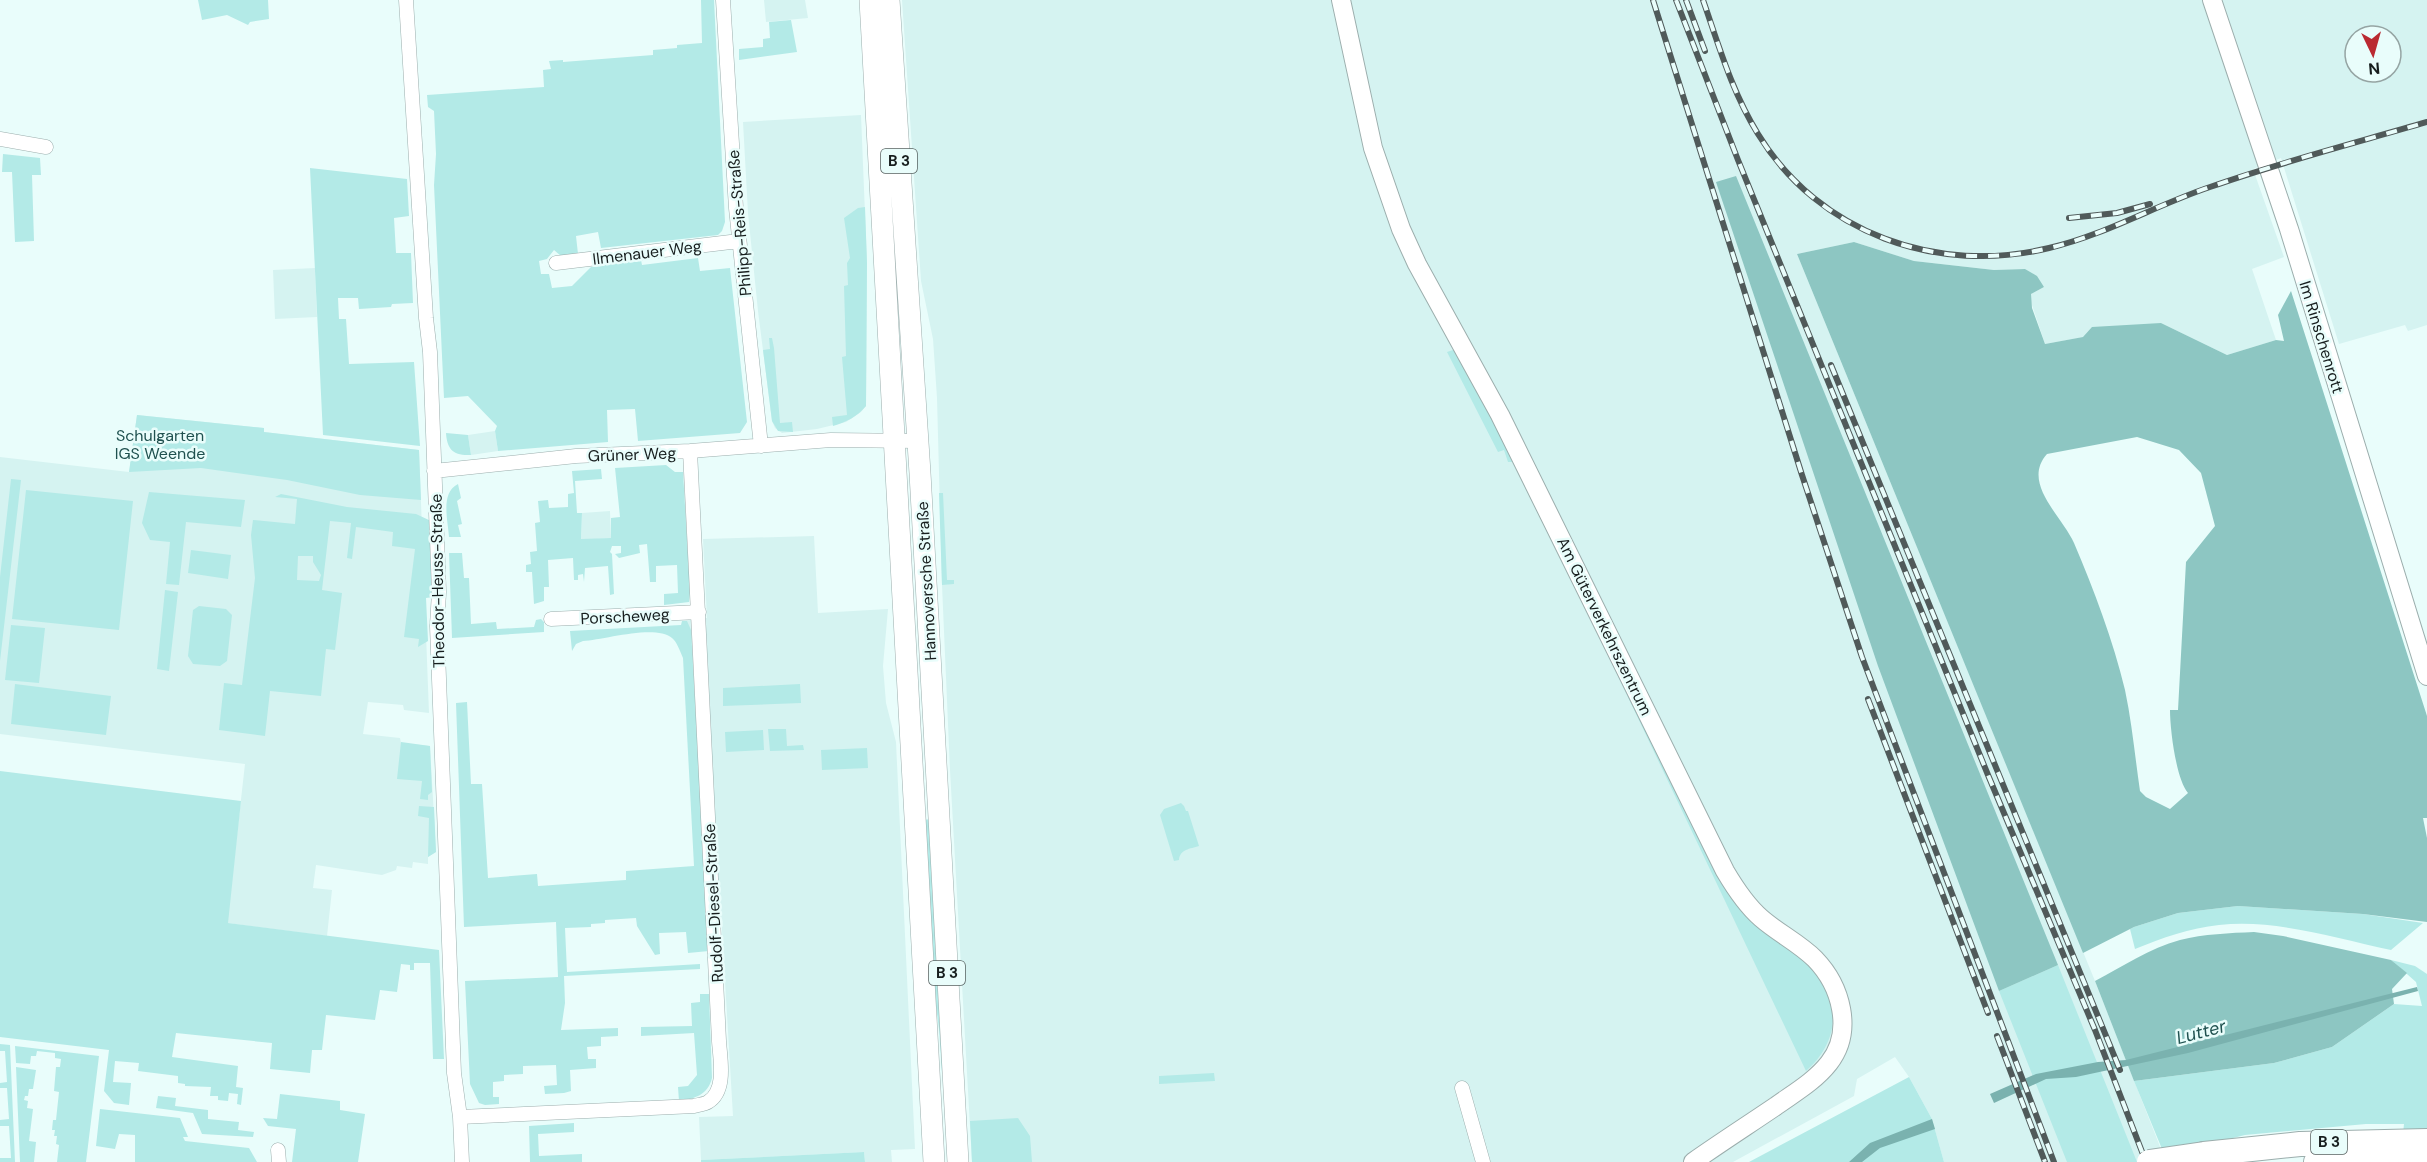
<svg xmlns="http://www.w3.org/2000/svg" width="2427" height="1162" font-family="'DM Sans',sans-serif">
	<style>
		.built { fill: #d5f3f1; fill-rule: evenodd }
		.green { fill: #b3eae7; fill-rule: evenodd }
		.forest { fill: #8dc6c2; fill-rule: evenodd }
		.water { fill: #7ab2af }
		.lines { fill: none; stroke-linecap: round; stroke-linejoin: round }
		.street-casing { stroke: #9caead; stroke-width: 15 }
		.secondary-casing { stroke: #9caead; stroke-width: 20 }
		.primary-casing { stroke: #9caead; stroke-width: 22 }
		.highway-casing { stroke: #9caead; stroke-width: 26 }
		.street { stroke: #fff; stroke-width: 14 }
		.secondary { stroke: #fff; stroke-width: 18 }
		.primary { stroke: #fff; stroke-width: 21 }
		.highway { stroke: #fff; stroke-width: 24 }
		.rail-casing { stroke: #505a5a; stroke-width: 6 }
		.rail { stroke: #e9fdfb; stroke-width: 4; stroke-dasharray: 11; stroke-linecap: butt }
		.highway-bridge-casing { stroke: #9caead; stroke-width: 26; stroke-linecap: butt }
		.highway-bridge { stroke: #fff; stroke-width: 24 }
		.labels { text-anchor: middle; stroke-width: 5; stroke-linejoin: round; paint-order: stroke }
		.shield { fill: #e9fdfb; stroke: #566160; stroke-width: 1.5 }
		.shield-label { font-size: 15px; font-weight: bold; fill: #171e1e }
		.street-label { font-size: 16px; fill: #171e1e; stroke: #e9fdfb }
		.park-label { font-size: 16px; fill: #1f514f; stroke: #e9fdfb }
		.water-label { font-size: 18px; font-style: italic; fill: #205250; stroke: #e9fdfb }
	</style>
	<rect width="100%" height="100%" fill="#e9fdfb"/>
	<path class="built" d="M764,0H805L808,18L766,22Z
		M902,0H2427V325L2408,331L2405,325L2339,344L2281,158L2253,169L2284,257L2252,269L2276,340L2227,355L2161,323L2045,344L2031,302V294L2044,287L2025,269L1994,270L1914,261L1854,242L1797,254L2095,981L2166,1162H1944L1932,1119L1909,1077L1895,1057L1857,1079L1854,1096L1733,1162H972L950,770L942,585L937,398L933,339L921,281ZM2355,36H2391V72H2355Z
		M861,115L867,263L866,406L861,412L846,422L817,429L782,433L775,428L772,421L758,311L748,213L743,122Z
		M315,268L317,317L275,319L273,270Z
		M137,415L264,428V432L419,450L429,713L404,710L403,705L368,702L363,734L400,738L401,743L430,746L436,852L428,857V864L413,862L412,868L397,866L396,870L382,875L316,865L313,888L332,890L327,936L227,923L245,764L0,734V457L129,472Z
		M495,431L498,451L471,455L468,435Z
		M610,511L611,538L581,540L582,513Z
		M814,536L818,613L888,609L883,666L886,703L896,742L915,1149L891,1150L892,1162H865L864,1152L701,1160L699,1117L733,1116L721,914L698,915L682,621L707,618L703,539Z"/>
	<path class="green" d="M198,0H268L269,19L250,22L248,25L227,15L202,20Z
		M701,0H714L725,222L722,231L718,235L601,248L598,232L576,236L578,254L561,256L554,250L547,259L539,261L541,274H549L552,288L572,286L591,267L641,260L642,265L698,258L700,271L730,268L747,422L740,433L638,441L635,409L607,410L608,442L498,451L495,431L497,426L468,396L444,398L434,185L436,154L434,111L428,107L427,95L544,87L543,70L551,69L549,61L563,60V62L653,55V50L677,48V45L702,43Z
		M791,20L797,52L739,60V49L763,47V39L770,38L769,22Z
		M3,154L40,158L41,175H32L34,241L15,242L12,172H2Z
		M310,168L407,179L409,216L394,218L396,253H411L413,303L392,304L391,307L359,309L358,298H338L339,319H346L349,364L414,362L420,446L323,435Z
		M865,207L867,263L866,406C857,417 846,422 833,426L832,417L847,415L842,357L846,356L844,286L848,285L847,263L850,258L844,218L858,208Z
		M769,338H772L774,348L780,423L792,422L793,432L778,431L772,421L763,350L770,349Z
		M1459,348C1519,468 1580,588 1640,708C1660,749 1678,790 1698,831C1706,850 1715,870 1725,888C1752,933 1812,948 1830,999C1839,1026 1827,1053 1806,1071L1516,462H1508L1504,450L1498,452L1447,352Z
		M137,415L264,428V432L419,450L421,500L360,495L287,480L201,468L129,472Z
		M446,433L468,435L471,455C453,456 447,449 446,433Z
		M666,465L675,472H683L690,590L689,602L664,605V594L678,593L677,565L656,566V582H650L647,544L639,545L640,553L619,558L615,554L621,553V546H612L610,552L612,554L614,594L610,595L608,566L585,568L584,582L583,574L578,575V580H574L573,558L548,560L549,587H544V601L534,604L532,572H526V565L531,564L530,552L537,551L535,523L540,522L538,501L548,500L549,508L568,507V494L574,493L572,471L601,469L602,479L575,481L577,513H582L581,539L611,538V518L620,517L615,468Z
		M11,479L21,480L0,661V577Z
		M458,484L461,498L457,501L462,524L458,525L461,537H449C448,520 440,493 458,484Z
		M26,490L133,501L119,630L12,619Z
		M149,492L245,500L241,527L186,522L179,585L166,584L170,542L150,540L142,523Z
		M939,493H943L947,580H954V584L942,585Z
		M281,494L347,507L416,514L431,521L433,597L426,598L428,641L418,647L419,639L404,637L415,549L392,546L393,532L356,527L352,559L347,558L351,523L330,521L322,590L342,593L335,650L326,649L321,696L270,691L265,736L219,730L224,683L242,685L255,578L251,535L253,520L295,524L297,499L275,497ZM298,556H313V562L321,575L319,581L297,580Z
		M191,550L231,555L228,579L188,573Z
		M449,553H462L464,578H469L471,624L496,622L497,629L534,627L536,620L541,619L544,622V632L452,638Z
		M165,590L178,592L169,671L157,669Z
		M199,606L226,609L232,615L227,661L220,666L193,664L188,656L193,610Z
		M682,621H687L691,630L709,951L688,953L686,932L659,933L660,954L655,955L637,926L636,918L605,920V923L591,924V927L565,928L567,972L700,964V969L564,976L565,1003L561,1030L618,1028V1036L601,1037V1046L587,1047L588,1059H596V1068L570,1070L571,1091L564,1093L545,1094L544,1086L557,1085L556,1065L523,1066V1074L504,1075V1081L493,1082V1097H499V1104L485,1105L479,1103L470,1084L465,981L558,977L556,922L464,927L456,703L467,702L471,784H482L488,878L537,874L538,886L626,880V871L694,866L683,658C680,651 677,642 672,638C655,624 604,640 583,641L576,644L572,651L570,631L681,625Z
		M11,625L45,628L39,683L5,680Z
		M15,684L111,696L106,735L11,724Z
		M800,684L801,703L723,706V688Z
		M768,729H786L787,746L803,745L804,750L770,751Z
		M763,730L764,750L726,752L725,732Z
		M401,742L430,746L432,792L428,795V800L420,799L422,781L397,779Z
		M867,748L868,768L822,770L821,750Z
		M0,771L241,801L228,923L439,950L444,1059H433L430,963H414V970H410V965L401,964L397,992L380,990L375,1020L326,1015L322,1050H312L310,1073L270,1069L272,1043L176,1033L172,1057L238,1066L236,1087L243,1088L241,1105L237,1104L238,1094L229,1093L228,1101L218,1100V1096H210L211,1087L185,1086V1084L178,1083V1076L138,1071L139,1063L115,1061L113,1082L131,1083L129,1105L114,1103L104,1091L109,1050L0,1037Z
		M1181,803L1184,806L1186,811H1188L1199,846C1190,849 1180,849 1179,860L1174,861L1160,815L1164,809Z
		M419,806L434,807L436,852L428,857L429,818L418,816Z
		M932,819L945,1074H942L939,1029L929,954L922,820Z
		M2238,906L2363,914L2423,923L2391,950C2335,938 2277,919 2219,925C2190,928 2162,938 2135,949L2130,929L2134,927L2178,913Z
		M2391,960L2415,966L2427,974V1162H2400L2404,1124H2366L2245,1135L2209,1144L2162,1149L2134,1081L2274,1063L2332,1047L2394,1004L2422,1006L2416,982Z
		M2058,965L2137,1162H2067L1999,991Z
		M700,994H709L712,1078C708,1095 694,1099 679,1101L678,1087L688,1086L697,1075L694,1033L641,1036V1027L692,1026L691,1003L700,1002Z
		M0,1044L10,1045L15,1162H0V1158H11L9,1126H0V1120L9,1119L7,1088H0V1083L7,1082L5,1051H0Z
		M15,1046L99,1056L86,1162H57L59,1145L56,1144L57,1136H54L55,1130H52L53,1120H56L59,1092L54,1091L56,1067H60L61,1059L55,1058V1053L37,1051L36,1056H31L30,1064L16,1063Z
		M16,1067L36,1070L33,1089H29L28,1096H25L24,1100L28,1101L27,1108L33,1109L29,1141L36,1142L34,1162H20Z
		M1214,1073L1215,1081L1159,1084V1076Z
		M1909,1077L1932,1119L1944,1162H1749Z
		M280,1094L340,1101V1110L365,1114L358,1162H292L296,1129L268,1126L263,1118L277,1119Z
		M158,1096L176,1098L175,1106L208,1110V1119L239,1122L238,1130L254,1132L253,1137L202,1134L193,1113L156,1108Z
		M100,1109L180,1118L188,1137H183L185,1141L249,1148L257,1162H135V1135L119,1134L115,1149L96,1146Z
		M1018,1118L1030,1136L1032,1162H972L970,1121Z
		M574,1123V1132L538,1134L539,1156L582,1154V1162H530L529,1126Z
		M864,1152L865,1162H701V1160Z"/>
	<path class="forest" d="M1736,176L2058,965L1999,991L1878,666L1716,182Z
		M1854,242L1914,261L1994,270L2025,269L2037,276L2044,287L2031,294L2032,308L2045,344L2083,337L2092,327L2161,323L2227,355L2276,340L2284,341L2278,315L2291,291L2427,716V818H2423L2427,838V922L2363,914L2238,906L2178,913L2134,927L2083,953L1797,254ZM2137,437L2179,450L2201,473L2215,526L2186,562L2178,710H2170C2170,729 2176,779 2188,793L2170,809L2146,797L2140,791C2135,757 2132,723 2125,690C2113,640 2094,590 2074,543C2062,516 2021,483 2047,454Z
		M2254,932L2283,936L2391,960L2407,973L2392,989L2394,1004L2332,1047L2274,1063L2134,1081L2095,981C2122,967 2150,948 2180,940C2204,934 2230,933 2254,932Z"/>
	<path class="water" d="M2417,987L2418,991L2188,1053L2076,1077L2046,1079L1994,1103L1990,1094L2036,1074L2098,1062L2126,1060Z
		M1932,1119L1935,1129L1880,1148L1862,1162H1849L1870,1143Z"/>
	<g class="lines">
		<defs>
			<path id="street" d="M406,0L426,318L430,352L439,592L437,626L454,1073L460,1117L462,1162
				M723,0L736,208L761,446
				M0,139L46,147
				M556,263L739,241
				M434,471L576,456L690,451L831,440L918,441
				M551,619L699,612
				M1462,1088L1483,1162
				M460,1117L694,1106C698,1105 705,1104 708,1102C727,1091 720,1058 719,1041L690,451
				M278,1150L279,1162"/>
			<path id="secondary" d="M1341,0L1373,148L1401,229L1417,264L1500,415L1725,871C1735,888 1746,905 1761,918C1778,933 1799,943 1815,959C1841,986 1854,1031 1829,1063C1815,1081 1794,1093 1776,1106C1748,1125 1720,1143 1693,1162
				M2212,0L2289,229L2427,676"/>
			<path id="primary" d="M870,0L934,1162
				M889,0L920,473L958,1162"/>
			<path id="highway" d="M2204,1154L2300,1144L2427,1141
				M2316,1162L2427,1160"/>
		</defs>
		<use href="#street" class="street-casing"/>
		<use href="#secondary" class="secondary-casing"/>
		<use href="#primary" class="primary-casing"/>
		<use href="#highway" class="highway-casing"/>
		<use href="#street" class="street"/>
		<use href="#secondary" class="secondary"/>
		<use href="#primary" class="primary"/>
		<use href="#highway" class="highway"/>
		<defs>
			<path id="rail" d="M1653,0L1802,475L1862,657L2054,1162
				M1676,0L1738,160L1988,775L2095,1030L2146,1162
				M1686,0L1705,51
				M1703,0C1719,46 1732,92 1758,134C1819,234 1938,275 2049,248C2105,235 2156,205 2210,187C2281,162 2355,143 2427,122
				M2069,218L2117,213L2150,204
				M1831,365L2120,1070
				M1868,699L1988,1013
				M1997,1036L2045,1162"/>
		</defs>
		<use href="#rail" class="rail-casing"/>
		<use href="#rail" class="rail"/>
		<defs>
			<path id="highway-bridge" d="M2149,1162L2204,1154"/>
		</defs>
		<use href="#highway-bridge" class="highway-bridge-casing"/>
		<use href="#highway-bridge" class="highway-bridge"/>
	</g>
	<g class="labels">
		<g class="shield">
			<rect x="881" y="149" width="36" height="24" rx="4.5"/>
			<rect x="929" y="961" width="36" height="24" rx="4.5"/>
			<rect x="2311" y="1130" width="36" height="24" rx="4.5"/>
		</g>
		<g class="shield-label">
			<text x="899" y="166">B 3</text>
			<text x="947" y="978">B 3</text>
			<text x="2329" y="1147">B 3</text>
		</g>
		<g class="street-label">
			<text transform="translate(739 223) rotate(-95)" y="6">Philipp-Reis-Straße</text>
			<text transform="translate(647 252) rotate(-7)" y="6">Ilmenauer Weg</text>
			<text transform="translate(2322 337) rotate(73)" y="6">Im Rinschenrott</text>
			<text transform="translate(632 454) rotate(-2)" y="6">Grüner Weg</text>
			<text transform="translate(437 581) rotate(-91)" y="6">Theodor-Heuss-Straße</text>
			<text transform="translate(926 581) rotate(-93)" y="6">Hannoversche Straße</text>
			<text transform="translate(625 616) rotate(-3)" y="6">Porscheweg</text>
			<text transform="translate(1605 626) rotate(64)" y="6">Am Güterverkehrszentrum</text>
			<text transform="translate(713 903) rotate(-93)" y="6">Rudolf-Diesel-Straße</text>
		</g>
		<g class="park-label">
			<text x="160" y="441">Schulgarten<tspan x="160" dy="18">IGS Weende</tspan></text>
		</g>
		<g class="water-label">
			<text transform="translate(2201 1032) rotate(-15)" y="6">Lutter</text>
		</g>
	</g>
	<g transform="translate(2373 54) rotate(175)"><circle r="28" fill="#e9fdfb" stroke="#95a4a3" stroke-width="1.5"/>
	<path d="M0-4.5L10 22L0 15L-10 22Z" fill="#ba2a31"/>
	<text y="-9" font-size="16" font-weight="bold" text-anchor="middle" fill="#171e1e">N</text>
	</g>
</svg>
